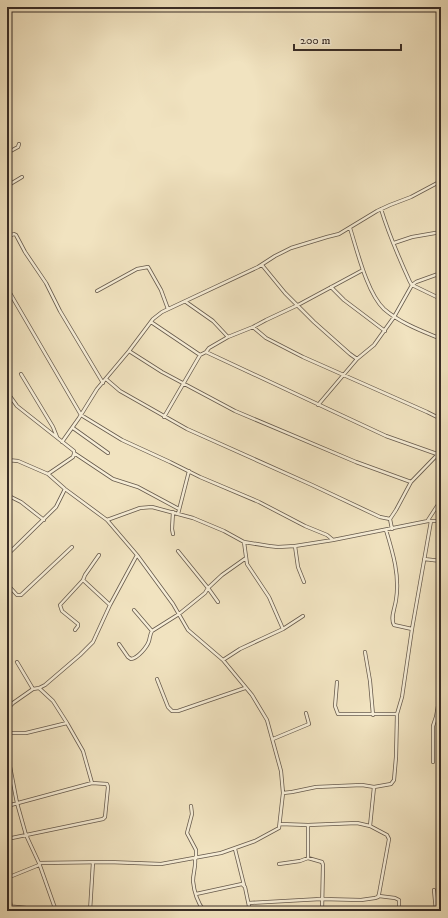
<svg xmlns="http://www.w3.org/2000/svg" width="448" height="918" font-family="'IM FELL DW Pica',serif">
	<style>
		.lines { fill: none; stroke-linecap: round; stroke-linejoin: round }
		.minor-casing { stroke: #665a4c; stroke-width: 4 }
		.minor { stroke: #f6edd6; stroke-width: 2.5 }
	</style>
	<rect width="100%" height="100%" fill="#f1e3c0"/>
	<filter id="stains"><feTurbulence type="fractalNoise" baseFrequency=".005" numOctaves="4"/><feColorMatrix values="0 0 0 0 .2 0 0 0 0 .09 0 0 0 0 .02 0 0 0 .5 -.17"/></filter>
	<radialGradient id="worn" r=".72"><stop offset=".6" stop-color="#630" stop-opacity="0"/><stop offset="1" stop-color="#630" stop-opacity=".3"/></radialGradient>
	<g class="lines">
		<defs>
			<path id="minor" d="M7,153L18,147L19,144
				M7,186L22,177
				M381,209C389,235 399,258 410,282L412,285L441,299
				M350,228C357,250 367,293 384,309C400,323 422,331 441,339
				M7,237L14,234L16,235L25,252L46,283L60,311L103,383
				M394,243L412,237L441,232
				M262,265L285,293L314,322L350,354L357,359
				M331,287L344,300L385,331
				M7,288L81,415L122,440L170,462L200,477L259,502L305,526L327,535L333,540
				M97,291L137,269L148,267L161,290L168,309
				M186,302L213,321L228,337
				M151,322L200,355
				M253,327L266,338L303,357L427,412L441,419
				M129,351L162,372L235,411L356,462L411,482
				M206,352L386,436L437,454
				M21,374L53,427L57,437
				M106,379L120,391L187,429L312,485L380,517L390,519
				M7,392L17,406L74,451V454L73,457L48,474
				M318,405L357,359L374,345L394,317L412,285L416,282L441,273
				M164,417L200,355L206,352L209,348L228,337L253,327L266,320L298,305L363,270
				M73,428L108,453
				M62,442L79,418L97,389L129,351L153,319L162,312L258,267L275,256L291,248L327,237L339,234L377,211L390,205L411,197L441,181
				M74,453L113,479L138,487L179,509
				M7,460L18,461L48,474L65,489L107,520L137,555L173,604L188,630L223,660L252,695L267,720L281,771L283,793L279,828L255,841L221,853L161,864L108,862L39,863
				M7,495L21,502L44,520
				M173,512L172,529L173,534
				M178,514L189,471
				M390,519L396,510L411,482L441,451
				M390,519L392,529
				M107,520L140,508L152,507L193,518L224,531L244,542L269,546L278,547L295,546L333,540L428,521H441
				M428,520L441,500
				M386,530C393,553 400,576 396,600C395,608 390,618 394,625L412,629
				M244,542L247,564L269,597L283,629
				M295,546L298,567L304,582
				M7,555L56,507L65,489
				M99,555L85,575L83,580L110,605
				M424,559L441,561
				M7,584L17,595H21L72,547
				M218,602L208,588L222,575L246,558
				M134,610L152,631
				M75,630L78,626V624L62,611L60,605L83,580
				M119,644L128,657L131,659C138,658 147,647 149,641C150,637 150,634 152,631L179,614L205,593L208,588L178,551
				M365,652L370,681L373,715
				M223,660L240,649L283,629L303,616
				M157,679L168,707L172,711H178L245,688
				M337,682L335,706L338,714H397
				M39,688L53,701L67,723
				M33,689L39,688L45,685L80,655L93,642L110,605L137,555
				M7,709L13,703L33,689L17,662
				M7,733H26L67,723L83,751L92,783
				M273,739L309,724L306,713
				M7,751L17,803L26,835L39,863L56,911
				M433,762V726L436,717L441,689
				M283,793L292,792L316,787L362,785L374,787L391,784L394,780L396,757L397,714L402,697L412,629L431,521
				M7,806L92,783L107,784L108,787L105,817L103,819L7,839
				M191,806L192,814L187,833L196,850V858
				M308,825V858
				M370,826L374,787
				M235,849L244,885
				M195,859C196,867 193,873 193,881C194,891 198,903 204,911
				M279,864L300,861L308,858L322,862L323,865L322,911
				M7,878L39,865
				M7,888L11,907
				M434,890L436,911
				M196,894L242,884L245,887L250,911
				M379,896L395,898L399,900V911
				M249,903L321,899L361,900L375,898L378,897L379,894L389,839L387,835L370,826L357,823L308,825L280,824
				M7,906L56,911
				M59,911H112L120,909
				M90,911L93,862"/>
		</defs>
		<use href="#minor" class="minor-casing"/>
		<use href="#minor" class="minor"/>
	</g>
	<rect width="448" height="918" fill="none" stroke="#f1e3c0" stroke-width="24"/>
	<rect x="8" y="8" width="432" height="902" fill="none" stroke="#382c26" stroke-width="2"/>
	<rect x="12" y="12" width="424" height="894" fill="none" stroke="#382c26"/>
	<path d="M294 44v6h107v-6" fill="none" stroke="#382c26" stroke-width="2"/>
	<text x="300" y="44" font-size="12" fill="#382c26" stroke="#f6edd6" stroke-width="3" paint-order="stroke">200 m</text>
	<rect width="100%" height="100%" filter="url(#stains)"/>
	<rect width="100%" height="100%" fill="url(#worn)"/>
</svg>
